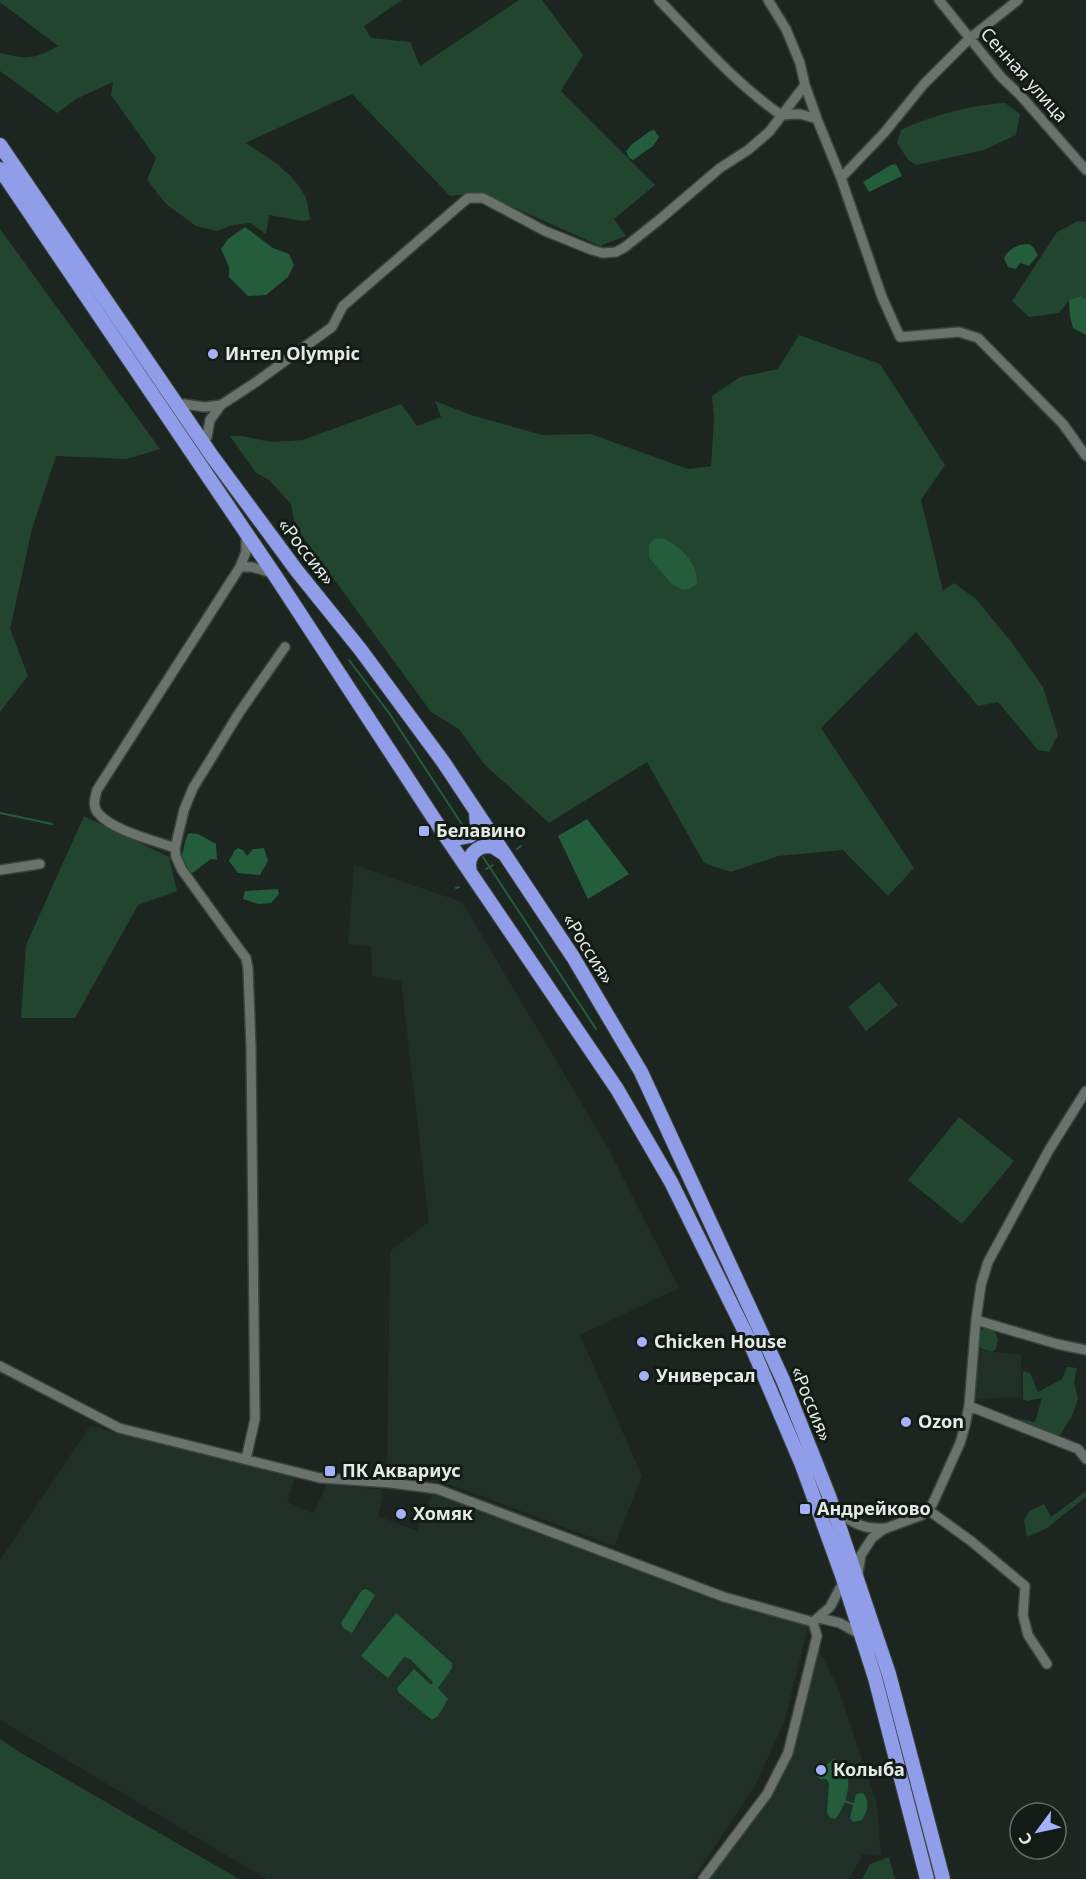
<svg xmlns="http://www.w3.org/2000/svg" width="1086" height="1879" font-family="'Noto Sans',sans-serif">
	<style>
		.built { fill: #213026 }
		.green { fill: #22452f }
		.water { fill: #235d3b }
		.lines { fill: none; stroke-linecap: round; stroke-linejoin: round }
		.stream { stroke: #235d3b; stroke-width: 2 }
		.minor-casing { stroke: #3b433d; stroke-width: 12 }
		.highway-casing { stroke: #3b433d; stroke-width: 16 }
		.minor { stroke: #69736c; stroke-width: 9 }
		.highway { stroke: #909de9; stroke-width: 14 }
		.poi-dot { fill: #a4b2fc; stroke: #131b15; stroke-width: 2 }
		.labels { text-anchor: middle; stroke-width: 6; stroke-linejoin: round; paint-order: stroke }
		.street-label { font-size: 18px; fill: #e4eae6; stroke: #131b15 }
		.poi-label { font-size: 18px; font-weight: bold; fill: #e4eae6; stroke: #131b15; text-anchor: start }
	</style>
	<rect width="100%" height="100%" fill="#1c251f"/>
	<path class="built" d="M354,865L462,902L607,1146L679,1288L580,1335L642,1476L614,1546L454,1486L387,1469L390,1251L429,1222L401,981L372,976L371,946L348,944Z
		M978,1350L1021,1355V1397L973,1399Z
		M90,1426L295,1478L287,1502L314,1513L327,1483L384,1490L378,1516L417,1531L433,1492L641,1572L808,1626L785,1720L755,1786L693,1879H266L0,1720V1560Z
		M813,1646L821,1654L839,1690L877,1804L881,1855L863,1854L849,1879H709L711,1870L767,1794L784,1753Z"/>
	<path class="green" d="M0,0H402L364,26L371,38L410,42L420,66L519,0H542L583,55L561,91L655,185L614,219L626,236L600,246L482,193L450,196L352,94L245,143C266,156 293,172 305,196C308,203 309,213 310,220L302,221L269,215L266,234L250,223L233,225L217,231L196,226L166,204L147,180L156,158L111,95L113,82L76,99L57,113L0,71V53C27,59 33,60 58,46L0,2Z
		M1005,103L1020,114L1016,135L984,150L917,165L908,160L897,143L901,130C933,115 970,105 1005,103Z
		M1078,221L1086,222V300L1080,296L1069,300L1059,313L1029,317L1012,301L1057,232Z
		M0,229L160,449L127,459L56,456L32,529L10,629L28,676L0,712Z
		M799,335L880,364L945,465L921,500L943,591L954,583L976,599L1012,643L1043,687L1058,735L1049,752L1038,750L998,702L978,706L916,632L821,728L914,868L888,896L843,850L778,856L731,872L704,863L647,762L549,823L484,764L459,729L431,712L295,526L291,504L269,480L256,473L230,436H242L271,442L303,440L401,404L417,426L441,417L435,401L471,415L542,435L591,434L688,469L711,466L714,419L712,396L740,377L778,369Z
		M84,816L169,857L177,891L138,905L75,1018H21L26,945Z
		M879,982L898,1005L866,1031L848,1007Z
		M959,1117L1014,1161L962,1224L908,1180Z
		M987,1327L994,1329L998,1339L996,1349L992,1352L982,1349L979,1344L978,1332Z
		M1067,1367L1077,1368L1074,1382L1078,1399L1072,1416L1060,1435L1054,1437L1015,1421L1018,1419L1035,1422L1042,1398L1027,1401L1023,1399V1371L1030,1373L1038,1392L1062,1379Z
		M1086,1491V1497L1047,1528L1027,1537L1024,1520L1029,1511L1044,1504L1051,1517Z
		M0,1739L21,1753L239,1879H0Z
		M889,1857L895,1879H862L870,1864Z"/>
	<path class="water" d="M654,130L659,137L653,146L633,160L629,158L626,151L631,145L650,131Z
		M896,164L902,176L869,192L863,182L891,165Z
		M245,227L273,248L289,254L294,265L288,277L266,295L248,296L229,277V267L221,249L228,239Z
		M1029,244L1033,247L1038,255L1029,266L1020,263L1016,269L1008,267L1004,258C1009,248 1018,244 1029,244Z
		M1081,296L1086,300V335L1073,328L1070,316L1069,300Z
		M663,538C681,547 698,563 697,584L689,589L683,590L672,584L649,558V545L654,539Z
		M587,819L629,874L588,899L558,836Z
		M189,833L198,834L216,844L217,860L211,859L191,874L187,866L180,860C185,851 183,841 189,833Z
		M238,848L243,850L247,856L253,849L264,848L268,861L260,875L238,873L229,861L235,850Z
		M278,889L279,894L271,903L258,904L243,899L245,891Z
		M366,1589L375,1595L352,1633L343,1628L341,1623L362,1590Z
		M396,1613L452,1663V1668L438,1688L448,1699L438,1716L432,1720L398,1692L397,1688L414,1669L431,1685L433,1682L410,1659L404,1657L388,1678L361,1656Z
		M834,1759L840,1762C843,1767 848,1773 848,1779C850,1791 843,1811 835,1819L830,1818L827,1813L829,1783L826,1779H820L817,1776L819,1770Z
		M861,1793H863C870,1802 868,1810 862,1820L853,1822L850,1818L856,1794Z"/>
	<g class="lines">
		<path class="stream" d="M349,660L389,713L463,826
			M0,813L52,824
			M517,849L521,846
			M483,857L596,1029
			M486,869L493,865
			M456,888L459,887
			M844,1801L853,1804"/>
		<defs>
			<path id="minor" d="M659,0C698,40 735,83 781,115L800,114L817,119
				M768,0L786,29L800,63L805,85L817,119L841,178L882,297L900,337L959,332L978,338L1063,424L1086,456
				M939,0L1001,77L1020,95L1086,170
				M841,178L884,133L924,84L969,39L1018,0
				M184,404L204,407L221,405L256,382L332,327L343,306L468,198H483L545,231L592,250L603,253L616,252L625,247L659,220L720,168L748,150L769,132L805,85
				M207,437L210,420L221,405
				M240,567H252L272,573
				M175,848C153,840 113,831 98,813C92,806 95,798 97,790L240,567L246,552V534
				M0,870L40,864
				M976,1320L1057,1344L1086,1350
				M0,1366L119,1428L320,1478L391,1483L437,1489L724,1597L813,1622L830,1607L840,1588
				M969,1406L1078,1449L1086,1459
				M246,1459L255,1419L251,1047L248,968L246,958L240,950L182,870L176,857L175,848L184,810L193,788L239,713L285,647
				M834,1505C847,1522 864,1530 885,1528
				M928,1510L971,1541L1025,1586L1023,1615L1028,1635L1047,1664
				M858,1573L861,1555L872,1538L884,1529L922,1515L933,1503L960,1443L965,1426L969,1406L976,1320L981,1285L988,1262L1049,1150L1086,1091
				M819,1618L840,1623L854,1631
				M703,1879L767,1794L788,1753L817,1636L813,1622"/>
			<path id="highway" d="M0,145L212,456L297,571L360,649L444,763L573,957L641,1072L783,1380L829,1496L889,1674L943,1879
				M0,169L276,577L444,834L617,1089L671,1182L748,1338L802,1465L843,1578L875,1678L927,1879
				M444,834L455,839L470,836L477,826L476,812
				M470,872C466,856 476,845 492,846L503,853"/>
		</defs>
		<use href="#minor" class="minor-casing"/>
		<use href="#highway" class="highway-casing"/>
		<use href="#minor" class="minor"/>
		<use href="#highway" class="highway"/>
	</g>
	<g class="poi-dot">
		<circle cx="213" cy="354" r="6"/>
		<rect x="418" y="825" width="12" height="12" rx="3"/>
		<circle cx="642" cy="1342" r="6"/>
		<circle cx="644" cy="1376" r="6"/>
		<circle cx="906" cy="1422" r="6"/>
		<rect x="324" y="1465" width="12" height="12" rx="3"/>
		<rect x="799" y="1503" width="12" height="12" rx="3"/>
		<circle cx="401" cy="1514" r="6"/>
		<circle cx="821" cy="1770" r="6"/>
	</g>
	<g class="labels">
		<g class="street-label">
			<text transform="translate(1024 75) rotate(48)" y="6">Сенная улица</text>
			<text transform="translate(306 552) rotate(52)" y="6">«Россия»</text>
			<text transform="translate(588 949) rotate(58)" y="6">«Россия»</text>
			<text transform="translate(811 1404) rotate(68)" y="6">«Россия»</text>
		</g>
		<g class="poi-label">
			<text x="225" y="360">Интел Olympic</text>
			<text x="436" y="837">Белавино</text>
			<text x="654" y="1348">Chicken House</text>
			<text x="656" y="1382">Универсал</text>
			<text x="918" y="1428">Ozon</text>
			<text x="342" y="1477">ПК Аквариус</text>
			<text x="817" y="1515">Андрейково</text>
			<text x="413" y="1520">Хомяк</text>
			<text x="833" y="1776">Колыба</text>
		</g>
	</g>
	<g transform="translate(1038 1831) rotate(237)"><circle r="28" fill="#131b15" stroke="#676e69" stroke-width="1.5"/>
	<path d="M0-4.5L10 22L0 15L-10 22Z" fill="#a4b2fc"/>
	<text y="-9" font-size="16" font-weight="bold" text-anchor="middle" fill="#e4eae6">С</text>
	</g>
</svg>
